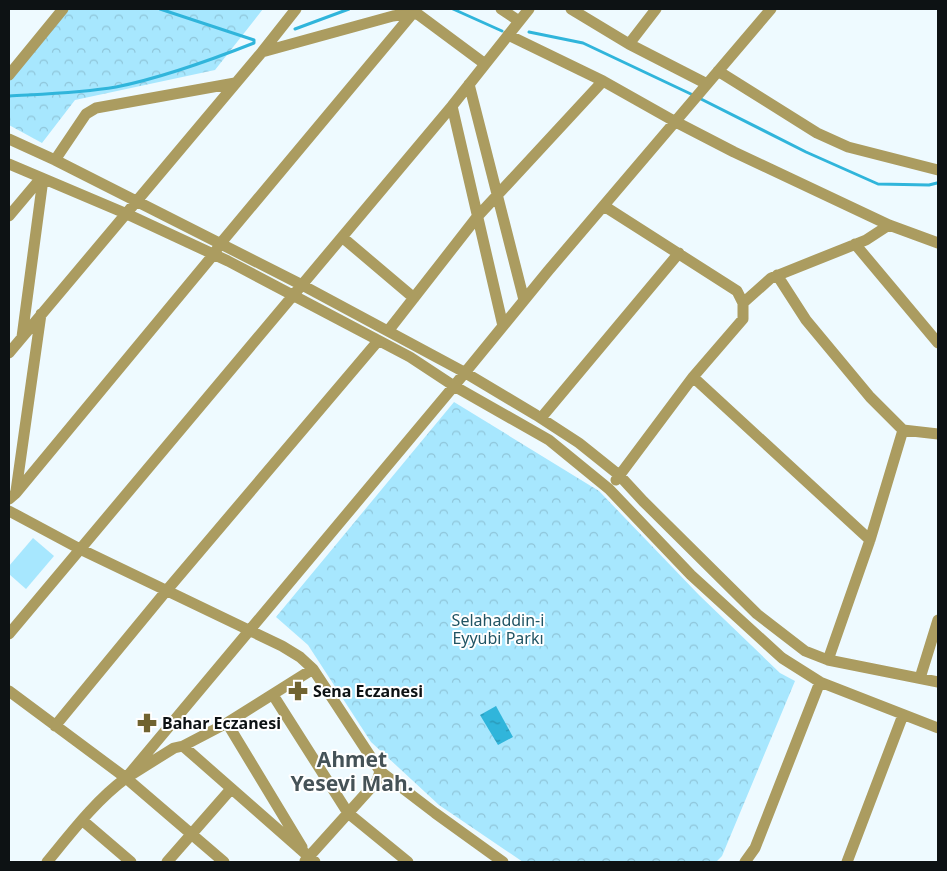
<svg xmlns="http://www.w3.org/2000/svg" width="947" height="871" font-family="'Noto Sans',sans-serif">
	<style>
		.park { fill: url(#park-crowns) }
		.pitch { fill: #a7e7fe }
		.water { fill: url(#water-ripples) }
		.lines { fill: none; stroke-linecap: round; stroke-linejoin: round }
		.stream { stroke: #30b5db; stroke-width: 3 }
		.minor { stroke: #ab9c60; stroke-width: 11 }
		.labels { text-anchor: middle; stroke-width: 4; stroke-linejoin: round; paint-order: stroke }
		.park-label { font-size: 16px; fill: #205464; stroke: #fff }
		.poi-label { font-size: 16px; font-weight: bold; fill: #0d1214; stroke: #fff; text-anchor: start }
		.district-label { font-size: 21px; font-weight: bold; fill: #455257; stroke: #fff }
	</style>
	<defs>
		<pattern id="park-crowns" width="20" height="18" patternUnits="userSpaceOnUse" patternTransform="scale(1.25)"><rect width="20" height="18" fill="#a7e7fe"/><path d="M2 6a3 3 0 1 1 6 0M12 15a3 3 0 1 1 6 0" fill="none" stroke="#8fc5d9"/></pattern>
		<pattern id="water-ripples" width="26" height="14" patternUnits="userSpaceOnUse" patternTransform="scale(1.25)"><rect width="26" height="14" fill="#30b5db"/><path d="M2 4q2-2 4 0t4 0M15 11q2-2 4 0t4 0" fill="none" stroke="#2792b0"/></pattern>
	</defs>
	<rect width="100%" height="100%" fill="#eefaff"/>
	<path class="park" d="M66,9H263L215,70L75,100L42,143L9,125V76Z
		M454,402L599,491L699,595L780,673L795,681L722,856L716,862H523L439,805L371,742L308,645L276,617Z"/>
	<path class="pitch" d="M33,538L54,556L26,589L9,574V566Z"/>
	<path class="water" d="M496,706L513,737L498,745L480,715Z"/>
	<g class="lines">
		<path class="stream" d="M453,9L502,31
			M295,29L349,9
			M529,32L583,43L693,95
			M9,96C44,94 81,93 116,87C161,78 211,60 254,43V40L160,9
			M699,98L806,152L878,184L929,185L937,183"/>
		<path class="minor" d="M501,9L519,21
			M571,9L629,44L707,84
			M508,35L603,81L674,121L734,152L889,225L938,243
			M629,44L656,9
			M262,52L393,16L413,13L419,15L485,64
			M718,71L817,133L848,147L938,170
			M9,75L63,9
			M469,84L524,300
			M452,106L503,326
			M9,139L55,160L302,285L464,372L536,415L579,443L619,475L643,501L757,614L805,651L828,660L938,682
			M55,160L86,114L96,108L235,83
			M9,164L127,214L228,261L410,357L454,386L549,440L609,489L691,575L782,658L820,682L938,728
			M604,206L737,291L743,303V319L693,377L616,480
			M9,216L41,178
			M342,237L414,298
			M855,244L938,343
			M777,275L806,320L870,397L903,430L938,434
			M743,303L771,278L866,240L889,225
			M388,331L477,217L603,81
			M22,337L43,179
			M9,353L262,52L296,9
			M693,377L870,540
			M541,418L679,253
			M16,491L41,314
			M9,499L16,493L214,254L220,244L413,13
			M9,511L80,549L282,646L300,657L313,669L380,771L435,813L503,862
			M9,634L452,106L529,9
			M828,660L870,540L903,430
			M920,678L938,620
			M9,691L126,778L174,748L183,746L227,723L313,669
			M273,695L348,813L408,862
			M227,723L302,847
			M55,726L167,590L378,341
			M183,746L315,862
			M126,778L224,862
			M82,820L131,862
			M305,861L377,781L380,771
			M47,862C71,833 95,801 126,778L454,386L548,271L771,9
			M167,862L231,789
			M745,862L755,848L820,682
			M847,862L903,715"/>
	</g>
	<defs>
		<symbol id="pharmacy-bare" viewBox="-9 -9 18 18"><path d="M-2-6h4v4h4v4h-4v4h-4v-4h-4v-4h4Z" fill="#706330" stroke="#fff" stroke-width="2.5" paint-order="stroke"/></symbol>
	</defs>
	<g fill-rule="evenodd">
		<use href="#pharmacy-bare" x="284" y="677" width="28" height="28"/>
		<use href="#pharmacy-bare" x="133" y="709" width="28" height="28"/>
	</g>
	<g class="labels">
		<g class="park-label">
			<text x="498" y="626">Selahaddin-i<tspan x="498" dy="18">Eyyubi Parkı</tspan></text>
		</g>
		<g class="poi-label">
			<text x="313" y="697">Sena Eczanesi</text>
			<text x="162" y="729">Bahar Eczanesi</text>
		</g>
		<g class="district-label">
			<text x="352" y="767">Ahmet<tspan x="352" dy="24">Yesevi Mah.</tspan></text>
		</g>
	</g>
	<rect width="947" height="871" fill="none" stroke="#0d1214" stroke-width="20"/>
</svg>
